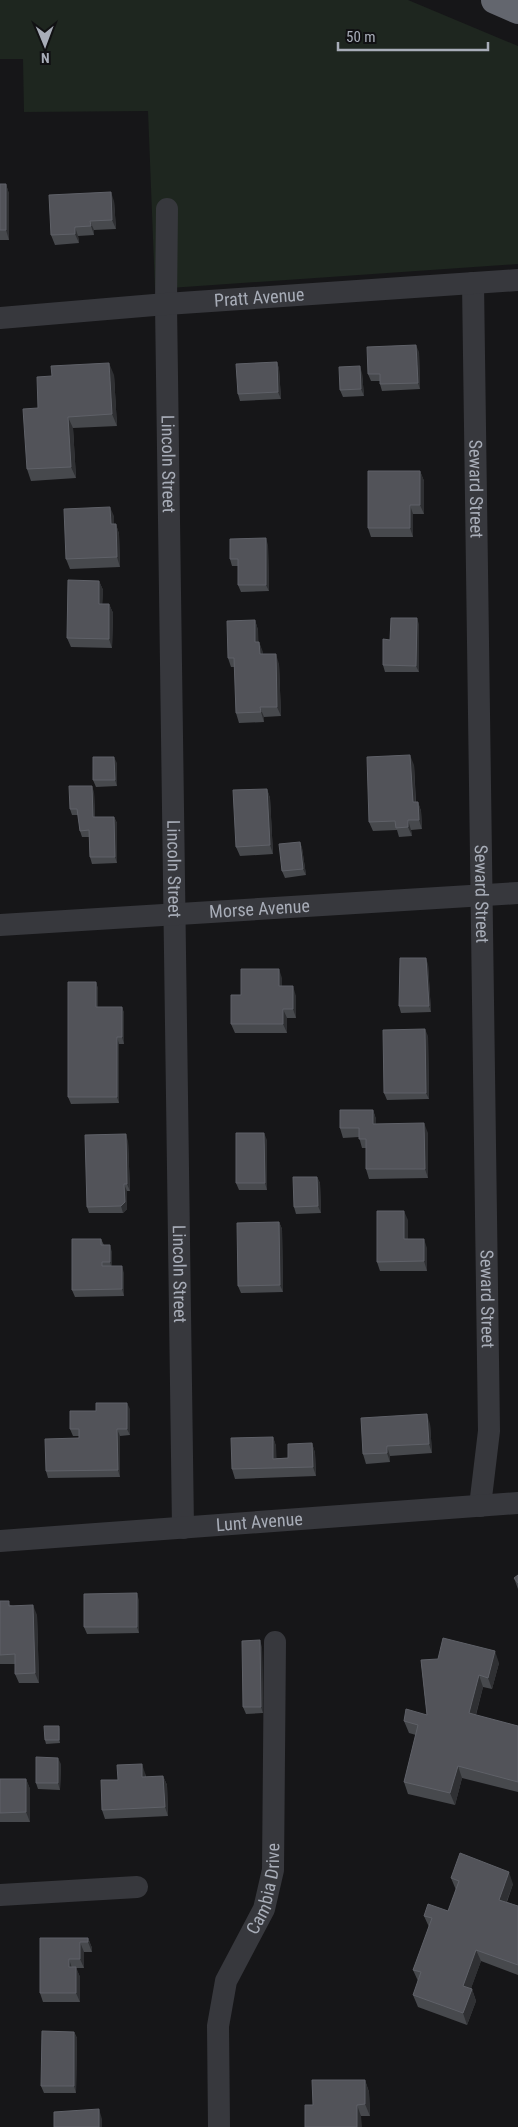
<svg xmlns="http://www.w3.org/2000/svg" width="518" height="2127" font-family="'Roboto Condensed',sans-serif">
	<style>
		.green { fill: #1e261f }
		.lines { fill: none; stroke-linecap: round; stroke-linejoin: round }
		.street { stroke: #37383d; stroke-width: 22 }
		.highway { stroke: #63666e; stroke-width: 28 }
		.wall { fill: #47494d }
		.shaded-wall { fill: #2f3033 }
		.building { fill: #525359; stroke: #5f6168 }
		.labels { text-anchor: middle; stroke-width: 5; stroke-linejoin: round; paint-order: stroke }
		.street-label { font-size: 18px; fill: #a8adb8; stroke: #111113 }
	</style>
	<rect width="100%" height="100%" fill="#161618"/>
	<path class="green" d="M0,0H408L518,46V264L155,289L148,111L24,112L23,59H0Z"/>
	<g class="lines">
		<g class="street">
			<path id="s1" d="M167,209L166,304L183,1528"/>
			<path id="s2" d="M473,283L489,1431L480,1506"/>
			<path id="s3" d="M0,318L166,304L518,280"/>
			<path id="s4" d="M0,925L518,893"/>
			<path id="s5" d="M0,1541L518,1503"/>
			<path d="M0,1895L137,1887"/>
			<path id="s6" d="M219,2127L218,2026L226,1981L264,1909L273,1870L275,1642"/>
		</g>
		<path class="highway" d="M495,0L518,10"/>
	</g>
	<path class="wall" d="M0,184H6L9,194V240H0Z
		M114,201L116,229L94,230V235L78,236L79,243L55,245L51,235Z
		M419,352L420,389L382,391L380,384V381H371L368,374Z
		M277,362L279,369L281,399L240,401L238,394Z
		M362,373L364,396L343,397L340,390Z
		M114,375L117,426L73,428L76,478L31,481L27,469L38,408Z
		M420,471L424,481V514H413V537H371L368,528Z
		M114,516V524H116L119,534L120,567L70,569L66,559Z
		M268,545L269,591L241,592L238,585V566H232L230,559Z
		M99,581L103,590L102,604H109L113,613L112,648L71,647L67,638Z
		M255,620L258,630V642H259L263,654L279,664L281,716L264,717V722L239,723L236,713L235,667H231L228,658Z
		M419,624V672H385L383,665L390,640Z
		M117,763V786L96,787L93,780Z
		M414,765L416,802H418L421,811L422,829L411,830L412,836L399,837L397,830L373,831L369,822Z
		M267,789L270,798L273,854L240,856L236,847Z
		M94,792L95,817H114L117,823V863L92,864L90,857L89,837H82L80,831L78,815H72L70,809Z
		M300,842L302,848L306,875L285,878L282,871Z
		M428,964L431,1012L401,1013L399,1006Z
		M282,978V986L296,996V1018H287V1033H235L231,1024L241,995Z
		M96,982L98,989V1007H122L124,1013V1044H119V1103L71,1104L68,1097Z
		M428,1036L429,1099L387,1100L384,1093Z
		M373,1110L376,1119V1124L428,1133V1178L369,1179L366,1169V1148H362L359,1137L343,1138L340,1128Z
		M267,1140V1190H239L236,1183Z
		M128,1141L130,1191H127V1209L123,1213H89L87,1207Z
		M317,1177L320,1183L321,1213L296,1214L294,1207Z
		M408,1220V1239L427,1248V1271H380L377,1262Z
		M279,1222L282,1229L283,1292L241,1293L238,1286Z
		M101,1239L104,1245L112,1252V1266L124,1273V1296L75,1297L72,1290Z
		M130,1409V1435L120,1436V1477L48,1478L46,1471L79,1438V1436H73L70,1429L96,1411Z
		M430,1424L432,1453L390,1456V1462L366,1464L363,1454Z
		M273,1437L276,1446V1458H288L312,1443L315,1453L316,1476L235,1479L232,1469Z
		M518,1575V1589L514,1578Z
		M139,1600V1633L87,1634L84,1627Z
		M0,1601L37,1615L39,1683H19L15,1674V1664H0Z
		M262,1647L263,1713L246,1714L243,1707Z
		M421,1660L499,1663L492,1689L483,1687L476,1715L518,1726V1792L462,1778L455,1805L408,1794L404,1782L416,1735L409,1733L404,1721L427,1715Z
		M60,1729V1743L46,1744L45,1740Z
		M61,1764L60,1790L38,1789L36,1783Z
		M145,1773L146,1777L163,1776L167,1785L168,1816L105,1819L102,1810L118,1780Z
		M0,1779H26L30,1789V1822H0Z
		M451,1878L513,1884L507,1902L518,1906V1975L481,1961L471,1988L472,1989L476,2001L467,2025L418,2007L413,1995L418,1981L413,1970L429,1927L424,1916L448,1911L456,1890Z
		M40,1938H88L92,1948V1952H84V1968H76L80,1977V2002H43L40,1993Z
		M74,2032L77,2038L76,2093H44L41,2086Z
		M365,2080L369,2092L370,2116H361L313,2105Z"/>
	<path class="shaded-wall" d="M6,184L9,194V240L6,230Z
		M111,192L114,201L116,229L112,220Z
		M90,221L94,230V235L91,226Z
		M75,227L78,236L79,243L75,234Z
		M416,345L419,352L420,389L418,383Z
		M277,362L279,369L281,399L278,392Z
		M109,363L114,375L117,426L112,414Z
		M360,366L362,373L364,396L361,389Z
		M68,417L73,428L76,478L71,467Z
		M420,471L424,481V514L420,505Z
		M410,505L413,514V537L410,528Z
		M110,507L114,516V534L111,524Z
		M116,524L119,534L120,567L117,557Z
		M266,538L268,545L269,591L266,585Z
		M99,581L103,590L102,613L99,604Z
		M109,604L113,613L112,648L109,639Z
		M417,618L419,624V672L416,666Z
		M255,620L258,630L259,652L255,642Z
		M259,642L263,652V664L260,654Z
		M276,654L279,664L281,716L277,707Z
		M260,707L264,717V722L261,712Z
		M410,755L414,765L416,812L413,802Z
		M114,757L117,763V786L115,780Z
		M92,786L94,792L95,824L93,817Z
		M267,789L270,798L273,854L270,845Z
		M418,802L421,811L422,829L419,820Z
		M114,817L117,823V863L115,857Z
		M408,820L411,830L412,836L408,827Z
		M300,842L302,848L306,875L303,869Z
		M426,958L428,964L431,1012L429,1006Z
		M279,969L282,978V996L279,986Z
		M96,982L98,989V1013L96,1007Z
		M293,986L296,996V1018L293,1009Z
		M122,1007L124,1013V1044L122,1037Z
		M283,1009L287,1018V1033L283,1024Z
		M425,1029L428,1036L429,1099L426,1093Z
		M117,1037L119,1044V1103L117,1097Z
		M373,1110L376,1119V1133L373,1124Z
		M424,1123L428,1133V1178L425,1169Z
		M264,1133L267,1140V1190L265,1183Z
		M126,1134L128,1141L130,1191L127,1184Z
		M317,1177L320,1183L321,1213L318,1206Z
		M124,1184L127,1191V1209L123,1213L121,1206Z
		M404,1211L408,1220V1248L404,1239Z
		M279,1222L282,1229L283,1292L280,1285Z
		M424,1239L427,1248V1271L424,1261Z
		M110,1245L112,1252V1269L110,1262Z
		M122,1266L124,1273V1296L122,1289Z
		M127,1403L130,1409V1435L127,1429Z
		M427,1414L430,1424L432,1453L429,1444Z
		M117,1429L120,1436V1477L118,1470Z
		M273,1437L276,1446L277,1468L273,1459Z
		M312,1443L315,1453L316,1476L313,1467Z
		M387,1446L390,1456V1462L387,1453Z
		M137,1593L139,1600V1633L137,1627Z
		M33,1605L37,1615L39,1683L35,1673Z
		M260,1640L262,1647L263,1713L261,1707Z
		M495,1651L499,1663L492,1689L488,1678Z
		M479,1675L483,1687L473,1725L469,1713Z
		M59,1726L60,1729V1743L59,1740Z
		M58,1758L61,1764L60,1790L58,1783Z
		M142,1764L145,1773L146,1786L142,1777Z
		M458,1766L462,1778L455,1805L450,1793Z
		M163,1776L167,1785L168,1816L165,1807Z
		M26,1779L30,1789V1822L26,1812Z
		M509,1872L513,1884L503,1911L499,1900Z
		M88,1938L92,1948V1952L88,1942Z
		M80,1942L84,1952V1968L80,1959Z
		M476,1950L481,1961L468,1997L463,1986Z
		M69,1959L72,1968L69,1967Z
		M76,1967L80,1977V2002L76,1993Z
		M472,1989L476,2001L467,2025L463,2013Z
		M74,2032L77,2038L76,2093L74,2086Z
		M365,2080L369,2092L370,2116L365,2104Z
		M357,2105L361,2116L362,2127H357Z
		M99,2109L102,2119V2127H99Z"/>
	<path class="building" d="M0,184H6V230H0Z
		M111,192L112,220L90,221L91,226L75,227V234L51,235L49,195Z
		M416,345L418,383L380,384V374H368L367,347Z
		M277,362L278,392L238,394L236,364Z
		M109,363L112,414L68,417L71,467L27,469L23,409L38,408L37,377L52,376L51,366Z
		M360,366L361,389L340,390L339,367Z
		M368,471H420V505H410V528H368Z
		M110,507L111,524H116L117,557L66,559L64,509Z
		M266,538V585H238V559H230V539Z
		M68,580L99,581V604H109V639L67,638Z
		M391,618H417L416,666L383,665V639L390,640Z
		M255,620V642H259L260,654H276L277,707H260L261,712L236,713L234,658H228L227,621Z
		M410,755L413,802H418L419,820H408V827L396,828L395,821L369,822L367,757Z
		M93,757H114L115,780H93Z
		M69,786H92L93,817H114L115,857H90L89,830L80,831L77,809H70Z
		M267,789L270,845L236,847L233,790Z
		M300,842L303,869L282,871L279,844Z
		M400,958H426L429,1006H399Z
		M241,969H279V986H293V1009H283V1024H231V995H241Z
		M68,982H96V1007H122V1037H117V1097H68Z
		M425,1029L426,1093H384L383,1030Z
		M340,1110H373V1124L424,1123L425,1169H366V1139H359V1128H340Z
		M236,1133H264L265,1183H236Z
		M126,1134L127,1184H124L125,1202L121,1206L87,1207L85,1135Z
		M293,1177H317L318,1206L294,1207Z
		M377,1211H404V1239H424V1261L377,1262Z
		M279,1222L280,1285L238,1286L237,1223Z
		M72,1239H101V1245H110V1262H102V1266H122V1289L72,1290Z
		M96,1403H127V1429H117L118,1470L46,1471L45,1439L79,1438V1429H70V1411H96Z
		M427,1414L429,1444L387,1446V1453L363,1454L361,1418Z
		M273,1437V1459L288,1458V1444L312,1443L313,1467L232,1469L231,1438Z
		M518,1575V1583L514,1578Z
		M137,1593V1627H84V1594Z
		M0,1601H9V1606L33,1605L35,1673L15,1674V1654L0,1655Z
		M443,1638L495,1651L488,1678L479,1675L469,1713L518,1726V1782L458,1766L450,1793L404,1782L418,1725L404,1721L406,1709L427,1715L421,1660L438,1659Z
		M260,1640L261,1707H243L242,1641Z
		M44,1726H59V1740H45Z
		M36,1757L58,1758V1783H36Z
		M142,1764V1777L163,1776L165,1807L102,1810L101,1780H118L117,1765Z
		M0,1779H26V1812L0,1813Z
		M460,1853L509,1872L499,1900L518,1906V1965L476,1950L463,1986L472,1989L463,2013L413,1995L421,1972L413,1970L432,1918L424,1916L428,1904L448,1911L459,1881L451,1878Z
		M40,1938H88V1942H80V1959H69V1967H76V1993H40Z
		M42,2031L74,2032V2086H41Z
		M312,2080H365V2104L357,2105V2127H305V2105H313Z
		M99,2109V2127H54V2112Z"/>
	<g class="labels">
		<g class="street-label">
			<text dy="6" stroke="none"><textPath href="#s3" startOffset="260">Pratt Avenue</textPath></text>
			<text dy="6" stroke="none"><textPath href="#s1" startOffset="255">Lincoln Street</textPath></text>
			<text dy="6" stroke="none"><textPath href="#s2" startOffset="206">Seward Street</textPath></text>
			<text dy="6" stroke="none"><textPath href="#s1" startOffset="660">Lincoln Street</textPath></text>
			<text dy="6" stroke="none"><textPath href="#s2" startOffset="611">Seward Street</textPath></text>
			<text dy="6" stroke="none"><textPath href="#s4" startOffset="260">Morse Avenue</textPath></text>
			<text dy="6" stroke="none"><textPath href="#s1" startOffset="1065">Lincoln Street</textPath></text>
			<text dy="6" stroke="none"><textPath href="#s2" startOffset="1016">Seward Street</textPath></text>
			<text dy="6" stroke="none"><textPath href="#s5" startOffset="260">Lunt Avenue</textPath></text>
			<text dy="6" stroke="none"><textPath href="#s6" startOffset="248">Cambia Drive</textPath></text>
		</g>
	</g>
	<g transform="translate(45 45) rotate(179)" stroke="#111113" stroke-width="4" paint-order="stroke">
	<path d="M0-4L9 19L0 12L-9 19Z" fill="#a8adb8"/>
	<text y="-8" font-size="14" font-weight="bold" text-anchor="middle" fill="#a8adb8">N</text>
	</g>
	<path d="M338 42v8h150v-8" fill="none" stroke="#a8adb8" stroke-width="2.5"/>
	<text x="346" y="42" font-size="15" fill="#a8adb8" stroke="#111113" stroke-width="4" paint-order="stroke">50 m</text>
</svg>
